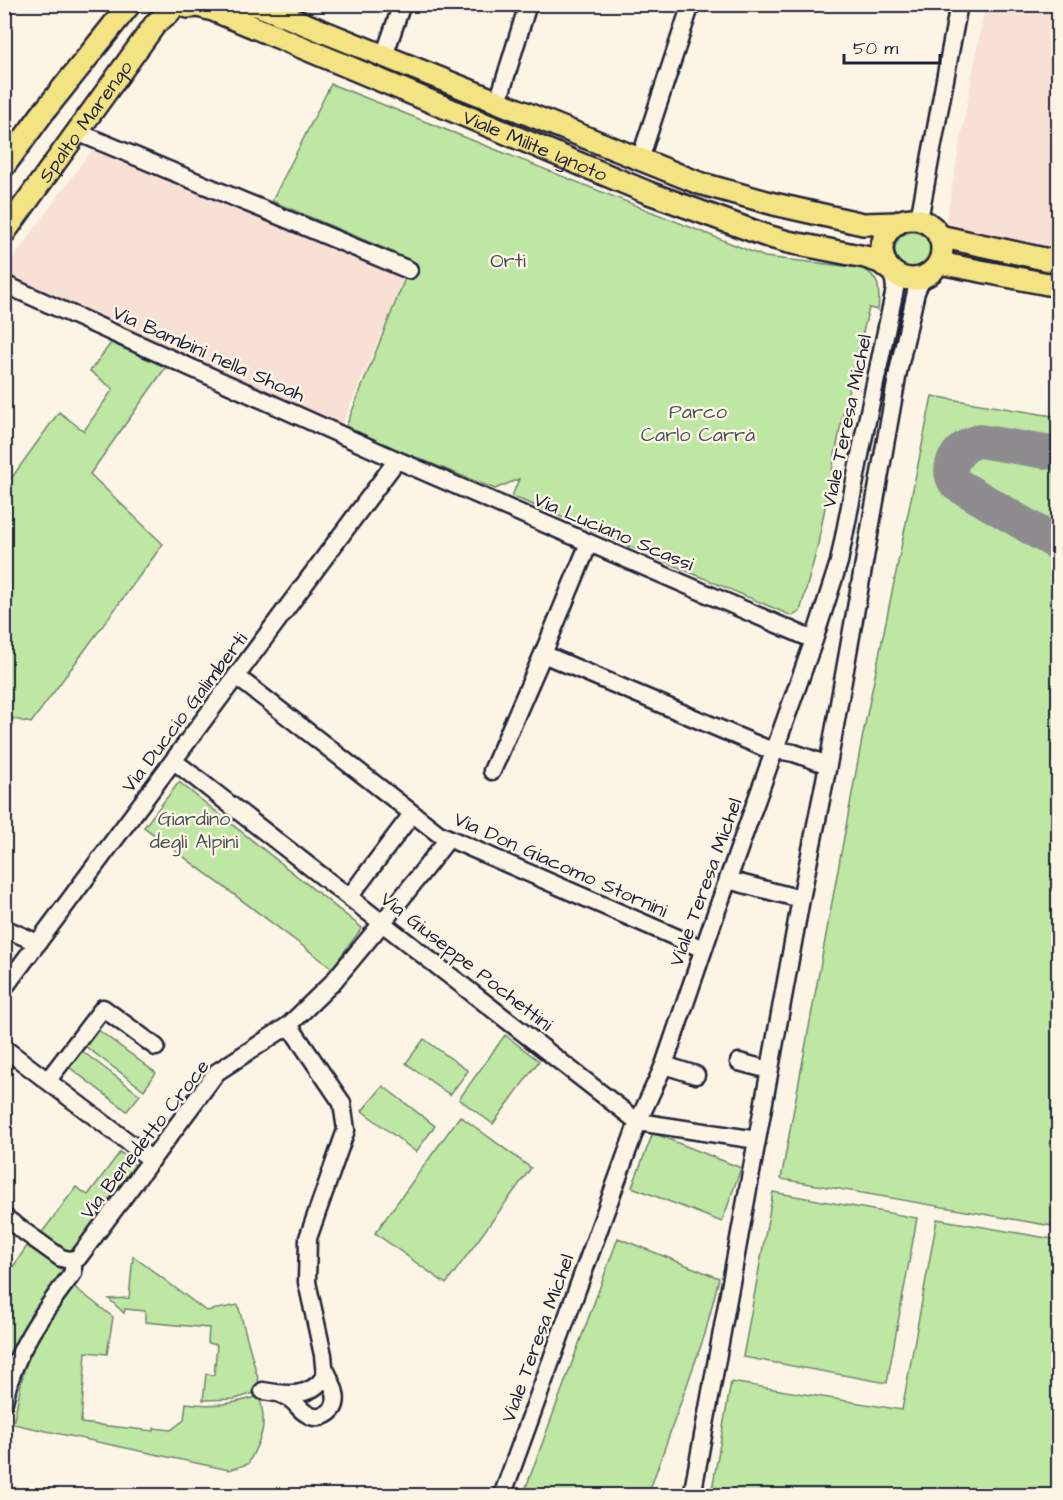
<svg xmlns="http://www.w3.org/2000/svg" width="1063" height="1500" font-family="'Architects Daughter',sans-serif">
	<style>
		.built { fill: #f8e1d4 }
		.green { fill: #bde7a3; stroke: #70846f; stroke-width: 1.5 }
		.lines { fill: none; stroke-linecap: round; stroke-linejoin: round }
		.taxiway { stroke: #8f8c90; stroke-width: 34 }
		.minor-casing { stroke: #22223b; stroke-width: 21 }
		.major-casing { stroke: #22223b; stroke-width: 26 }
		.minor { stroke: #fcf5e5; stroke-width: 16 }
		.major { stroke: #f4e382; stroke-width: 21 }
		.labels { text-anchor: middle; stroke-width: 5; stroke-linejoin: round; paint-order: stroke }
		.street-label { font-size: 20px; fill: #22223b; stroke: #fcf5e5 }
		.park-label { font-size: 20px; fill: #495355; stroke: #fcf5e5 }
	</style>
	<rect width="100%" height="100%" fill="#fcf5e5"/>
	<filter id="ink" filterUnits="userSpaceOnUse"><feTurbulence type="fractalNoise" baseFrequency=".0167" numOctaves="2"/><feDisplacementMap in="SourceGraphic" scale="12" xChannelSelector="R" yChannelSelector="G"/><feConvolveMatrix kernelMatrix="1 2 1 2 8 2 1 2 1" color-interpolation-filters="sRGB"/></filter>
	<g filter="url(#ink)">
		<path class="built" d="M985,4L1058,5V250L945,226Z
			M95,145L406,277L341,427L5,281V270Z"/>
		<path class="green" d="M331,84L765,257L861,268C881,276 880,291 878,310L869,308L844,409L817,549L800,612L792,616L512,496L519,479L495,489L345,429L410,266L395,253L272,201Z
			M895 250a18 18 0 1 1 36 0a18 18 0 1 1-36 0Z
			M111,343L166,367L90,474L163,544L31,723L5,717V487L59,412L84,431L113,389L90,371Z
			M932,396L1058,417V1227L781,1179L863,734Z
			M179,782L362,928L332,968L144,827Z
			M97,1029L156,1073L144,1090L85,1046Z
			M505,1035L539,1061L493,1124L459,1099Z
			M424,1039L468,1071L450,1095L406,1063Z
			M82,1051L140,1095L127,1111L69,1067Z
			M383,1086L435,1126L416,1152L362,1111Z
			M460,1116L531,1168L446,1284L375,1233Z
			M653,1133L741,1168L722,1222L632,1187Z
			M120,1152L135,1165L68,1257L40,1235L76,1187L88,1195Z
			M773,1192L917,1218L887,1383L743,1357Z
			M937,1219L1058,1240V1495H711L731,1382L902,1410Z
			M618,1238L719,1278L705,1334L648,1495L542,1496L525,1490Z
			M27,1246L68,1274L5,1383V1279Z
			M133,1256L206,1311L238,1305L260,1386L258,1392L235,1399L203,1400L206,1374L214,1375L217,1345L208,1343L209,1328L145,1322V1311L125,1309L124,1313L109,1299L129,1298Z
			M73,1286L113,1317L107,1354L86,1352L81,1423L154,1431V1428L171,1430L184,1420L186,1403C211,1407 235,1404 259,1396C268,1426 262,1437 248,1464L229,1470L13,1424L28,1350Z"/>
		<g class="lines">
			<path class="taxiway" d="M1058,454L979,441C961,445 942,466 956,484L1058,544"/>
			<defs>
				<path id="minor" d="M384,56L402,4
					M498,102L528,4
					M77,132L409,270
					M640,159L691,4
					M917,220L921,209L959,4
					M4,284L397,460L814,640
					M543,654L765,748L794,753L828,765
					M236,676L439,834L703,949
					M174,761L638,1122L757,1140
					M492,771L543,654L589,543
					M728,880L801,899
					M350,896L412,814
					M4,928L38,943
					M4,988L397,460
					M4,1048L152,1160
					M739,1062L769,1070
					M664,1065L696,1075
					M48,1080L103,1008L156,1047
					M4,1217L61,1258L70,1260L78,1258L217,1072L289,1025L332,983L383,922L448,839
					M263,1391C286,1395 310,1399 325,1376L323,1355L307,1282L308,1238L346,1130L342,1103L289,1025
					M282,1395C296,1399 296,1408 307,1414C313,1418 320,1418 325,1415C345,1405 332,1383 325,1369
					M4,1402C13,1353 43,1312 73,1273V1260
					M502,1496L638,1122L664,1065L717,910L814,640L839,562L863,440L895,289L894,280L889,269
					M692,1496L801,899L828,765L898,372L916,292L920,283L926,276"/>
				<g id="major">
					<path d="M251,4L260,6L699,183L774,204L863,224L898,223"/>
					<path id="s1" d="M187,7L198,6L213,10L649,193L767,236L788,242L865,257L880,262L889,269"/>
					<path d="M4,166L42,114L130,4"/>
					<circle cx="912" cy="249" r="30"/>
					<path id="s2" d="M4,233L156,23L170,12"/>
					<path d="M939,236L1058,262"/>
					<path d="M939,263L1058,286"/>
				</g>
			</defs>
			<use href="#minor" class="minor-casing"/>
			<use href="#major" class="major-casing"/>
			<use href="#minor" class="minor"/>
			<use href="#major" class="major"/>
		</g>
	</g>
	<g class="labels">
		<g class="street-label">
			<text dy="7" stroke="none"><textPath href="#s2" startOffset="138">Spalto Marengo</textPath></text>
			<text dy="7" stroke="none"><textPath href="#s1" startOffset="376">Viale Milite Ignoto</textPath></text>
			<text transform="translate(209 353) rotate(24)" y="7">Via Bambini nella Shoah</text>
			<text transform="translate(846 421) rotate(-78)" y="7">Viale Teresa Michel</text>
			<text transform="translate(614 531) rotate(23)" y="7">Via Luciano Scassi</text>
			<text transform="translate(184 712) rotate(-53)" y="7">Via Duccio Galimberti</text>
			<text transform="translate(561 864) rotate(24)" y="7">Via Don Giacomo Stornini</text>
			<text transform="translate(705 882) rotate(-70)" y="7">Viale Teresa Michel</text>
			<text transform="translate(467 961) rotate(38)" y="7">Via Giuseppe Pochettini</text>
			<text transform="translate(144 1139) rotate(-52)" y="7">Via Benedetto Croce</text>
			<text transform="translate(537 1338) rotate(-70)" y="7">Viale Teresa Michel</text>
		</g>
		<g class="park-label">
			<text x="508" y="267">Orti</text>
			<text x="698" y="418">Parco<tspan x="698" dy="23">Carlo Carrà</tspan></text>
			<text x="194" y="825">Giardino<tspan x="194" dy="23">degli Alpini</tspan></text>
		</g>
	</g>
	<rect width="1063" height="1500" fill="none" stroke="#fcf5e5" stroke-width="24"/>
	<rect x="12" y="12" width="1039" height="1476" fill="none" stroke="#22223b" stroke-width="2" filter="url(#ink)"/>
	<path d="M844 54v9h96v-9" fill="none" stroke="#22223b" stroke-width="3"/>
	<text x="853" y="54" font-size="18" fill="#22223b" stroke="#fcf5e5" stroke-width="4.5" paint-order="stroke">50 m</text>
</svg>
